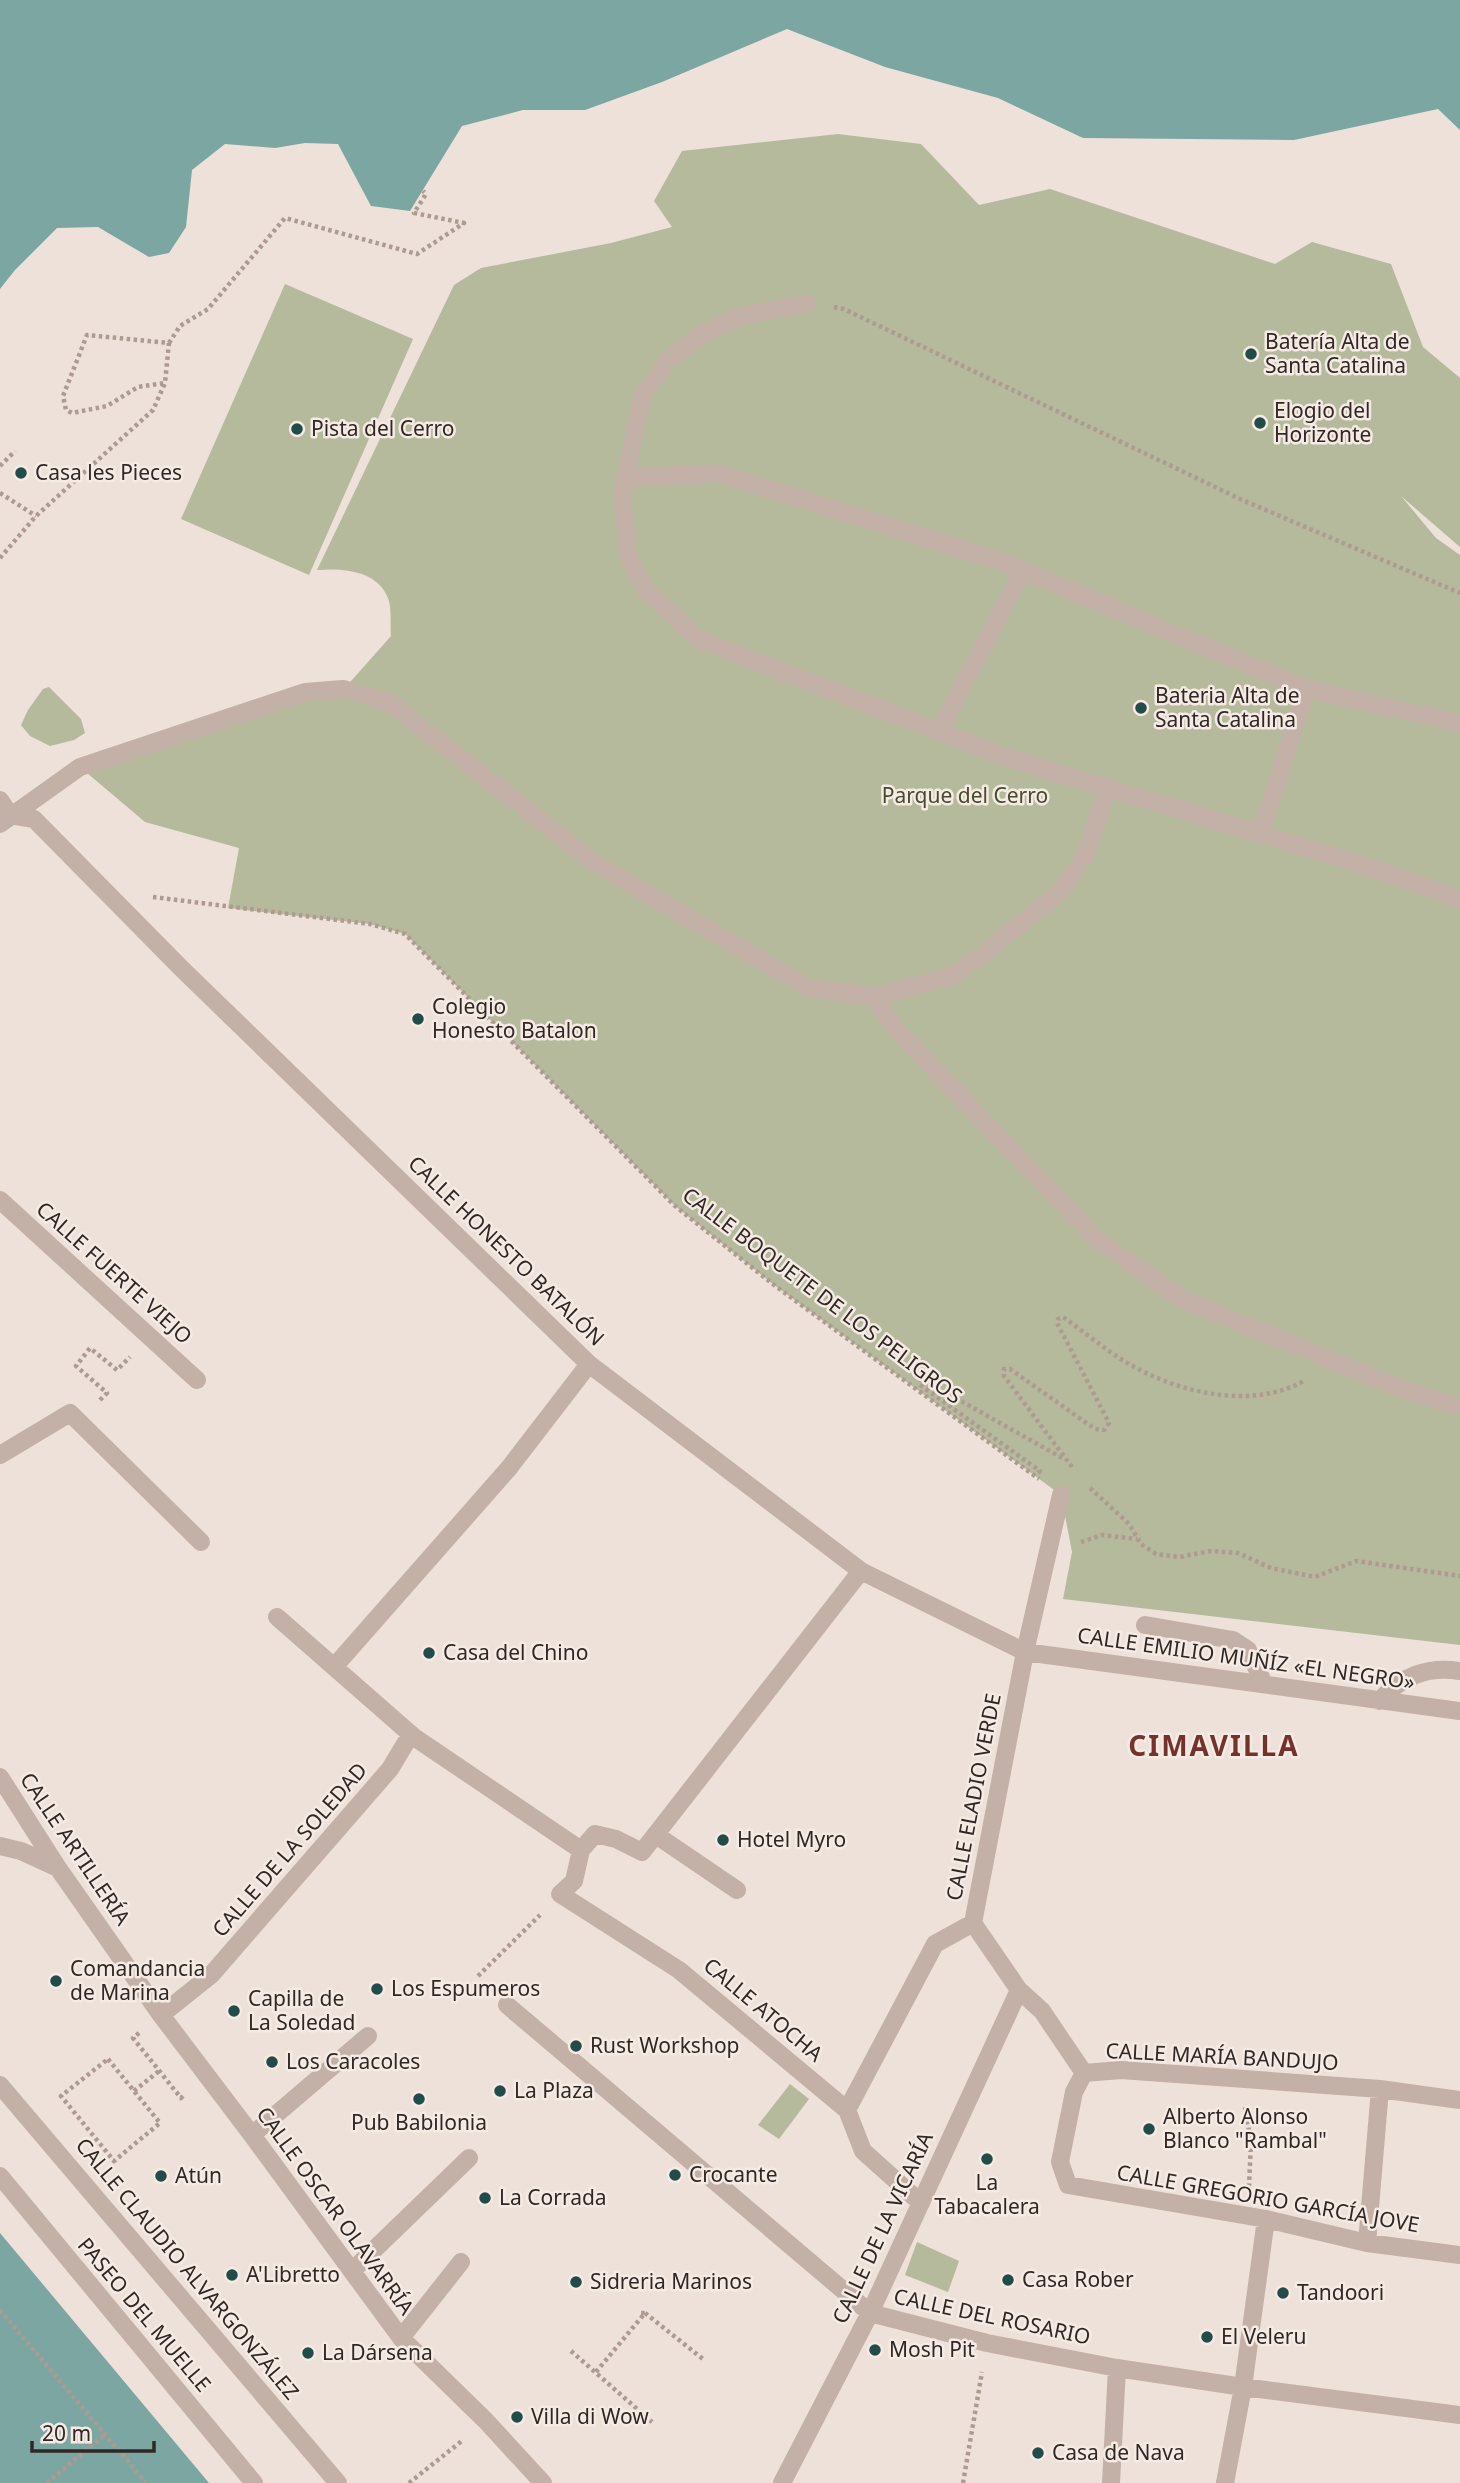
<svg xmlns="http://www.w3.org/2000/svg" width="1460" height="2483" font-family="'Noto Sans',sans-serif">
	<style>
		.green { fill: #b4ba9b }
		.water { fill: #7ca6a2 }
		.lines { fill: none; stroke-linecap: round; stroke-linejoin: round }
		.path { stroke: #af9a91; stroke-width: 4.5; stroke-dasharray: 3.5 3.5; stroke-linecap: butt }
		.minor { stroke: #c3b0a7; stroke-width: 18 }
		.poi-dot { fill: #214c49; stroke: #f6ebe4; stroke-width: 2.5 }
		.labels { text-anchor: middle; stroke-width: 5; stroke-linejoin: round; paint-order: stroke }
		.poi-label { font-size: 21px; fill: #312826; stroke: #f6ebe4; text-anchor: start }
		.park-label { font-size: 21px; fill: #454c2d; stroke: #f6ebe4 }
		.street-label { font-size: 21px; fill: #312826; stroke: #f6ebe4 }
		.district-label { font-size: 28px; font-weight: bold; letter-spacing: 2px; fill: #75322a; stroke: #f6ebe4 }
	</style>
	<rect width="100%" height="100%" fill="#ede1d9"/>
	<path class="green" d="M838,134L921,144L979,205L1050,189L1275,264L1312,242L1391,264L1423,347L1460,378V547L1401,496L1436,538L1460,555V1645L1063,1599L1072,1552L1061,1495L774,1285L675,1206L405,934L370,924L228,908L239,848L145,822L80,767L344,689L391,636C390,625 392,608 388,598C377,570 342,568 317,570L454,285L481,268L611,243L672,227L654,201L682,151Z
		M285,284L413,339L309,575L181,519Z
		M49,687L81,719L85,733L74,740L50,746L30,736L21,725L28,710L43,689Z
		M790,2084L809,2099L779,2139L758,2125Z
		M917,2242L959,2261L948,2292L905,2275Z"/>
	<path class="water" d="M0,0H1460V130L1438,109L1294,140L1083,138L998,98L885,67L787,29L662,82L585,110H523L462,126L410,211L371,206L338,144L305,143L275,148L225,144L192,170L186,227L169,253L149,257L98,227L57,228L15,270L0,289Z
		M0,2233L209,2483H0Z"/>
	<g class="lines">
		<path class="path" d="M834,307L844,309L1240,499L1460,593
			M169,343L180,326L208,309L285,218L417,254L464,223L414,213L426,194L423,191
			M0,466L15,451
			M0,493L36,516
			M0,558L36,516L153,410L165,383L169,343L87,335L63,396L66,410L72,413L107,406L138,387L165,383
			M153,897L370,924L405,934L675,1206L774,1285L1039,1479
			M100,1400L107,1393L76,1366L90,1348L117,1370L130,1357
			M1072,1467L1004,1376V1369H1010L1095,1429L1104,1430L1109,1423L1057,1323L1058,1319L1063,1317C1083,1331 1103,1348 1124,1361C1175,1392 1249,1411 1304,1381
			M1038,1473L1040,1471L919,1384L922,1379L1064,1459
			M1090,1488L1129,1524L1141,1544L1156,1554L1179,1557L1211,1551L1238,1553L1271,1568L1315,1577L1356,1561L1460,1576
			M1081,1542L1102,1535L1137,1539
			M478,1976L540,1915
			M139,2033L133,2038L181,2098L184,2095
			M108,2059L160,2123L114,2161L61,2096Z
			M134,2091L159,2071
			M1245,2107L1251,2142L1249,2186
			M0,2310L146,2483
			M645,2313L703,2359
			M571,2351L652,2422
			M596,2372L645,2313H640
			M47,2483L104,2435
			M409,2483L463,2440
			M963,2483L982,2372"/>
		<path class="minor" d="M807,303L741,316L704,333L668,360L642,397L622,495L628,555L645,589L698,639L1008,758L1357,863L1460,899
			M626,478L717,473L1000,561L1306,689
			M939,731L1023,570
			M0,800L10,815
			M10,815L34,819L182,969L589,1364L861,1571L1025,1652L1460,1711
			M0,824L80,767L305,692L343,689L389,702L596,864L807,987L874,997L956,975L1057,895L1085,856L1108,788
			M1261,834L1306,689L1460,723
			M874,997L894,1027L1096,1239L1182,1299L1394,1386L1453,1405
			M0,1200L197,1380
			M0,1455L70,1413L201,1542
			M277,1617L414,1737L581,1850L574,1881L560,1894L679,1970L847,2110L863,2151L921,2203
			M1145,1625L1233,1640L1248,1650L1264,1684
			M334,1667L509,1468L589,1364
			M1379,1701C1402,1676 1427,1666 1460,1671
			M0,1777L58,1868L161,2015L252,2135L401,2338L486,2421L543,2483
			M656,1835L737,1890
			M0,1846L21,1851L58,1868
			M581,1850L595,1834L616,1839L642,1852L861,1571
			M973,1923L1025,1652L1061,1495
			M973,1923L1019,1990L1042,2011L1084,2073
			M507,2005L870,2313L987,2343L1117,2368L1243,2387L1460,2415
			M161,2015L211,1975L390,1769L411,1734
			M1084,2073L1074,2092L1060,2162L1068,2185L1266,2219L1367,2243L1460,2255
			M1084,2073L1121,2070L1380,2089L1460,2100
			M0,2085L338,2483
			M847,2110L935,1944L973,1923
			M252,2135L368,2036
			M0,2176L254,2483
			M1367,2243L1380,2089
			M352,2271L469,2158
			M401,2338L461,2262
			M782,2483L870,2313L1019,1990
			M1111,2483L1117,2368
			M1225,2483L1243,2387L1266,2219"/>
	</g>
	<g class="poi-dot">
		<circle cx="1251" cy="354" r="7"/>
		<circle cx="1260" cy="423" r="7"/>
		<circle cx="297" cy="429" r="7"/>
		<circle cx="21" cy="473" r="7"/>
		<circle cx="1141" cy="708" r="7"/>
		<circle cx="418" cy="1019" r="7"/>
		<circle cx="429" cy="1653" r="7"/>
		<circle cx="723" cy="1840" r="7"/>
		<circle cx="56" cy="1981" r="7"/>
		<circle cx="377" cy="1989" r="7"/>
		<circle cx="234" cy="2011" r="7"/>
		<circle cx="576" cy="2046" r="7"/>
		<circle cx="272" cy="2062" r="7"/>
		<circle cx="500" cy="2091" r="7"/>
		<circle cx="419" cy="2099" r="7"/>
		<circle cx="1149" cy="2129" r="7"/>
		<circle cx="987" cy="2159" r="7"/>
		<circle cx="675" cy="2175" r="7"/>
		<circle cx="161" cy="2176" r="7"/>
		<circle cx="485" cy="2198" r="7"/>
		<circle cx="232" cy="2275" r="7"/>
		<circle cx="1008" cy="2280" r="7"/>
		<circle cx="576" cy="2282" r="7"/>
		<circle cx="1283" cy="2293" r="7"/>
		<circle cx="1207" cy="2337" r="7"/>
		<circle cx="875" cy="2350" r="7"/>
		<circle cx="308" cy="2353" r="7"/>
		<circle cx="517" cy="2417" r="7"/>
		<circle cx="1038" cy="2453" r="7"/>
	</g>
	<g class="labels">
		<g class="poi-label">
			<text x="1265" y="349">Batería Alta de<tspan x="1265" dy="24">Santa Catalina</tspan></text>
			<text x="1274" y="418">Elogio del<tspan x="1274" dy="24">Horizonte</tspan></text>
			<text x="311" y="436">Pista del Cerro</text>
			<text x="35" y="480">Casa les Pieces</text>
			<text x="1155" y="703">Bateria Alta de<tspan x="1155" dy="24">Santa Catalina</tspan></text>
			<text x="432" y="1014">Colegio<tspan x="432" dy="24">Honesto Batalon</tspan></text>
			<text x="443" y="1660">Casa del Chino</text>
			<text x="737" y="1847">Hotel Myro</text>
			<text x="70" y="1976">Comandancia<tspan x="70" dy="24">de Marina</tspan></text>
			<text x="391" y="1996">Los Espumeros</text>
			<text x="248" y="2006">Capilla de<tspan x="248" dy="24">La Soledad</tspan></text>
			<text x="590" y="2053">Rust Workshop</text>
			<text x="286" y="2069">Los Caracoles</text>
			<text x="514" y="2098">La Plaza</text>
			<text x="1163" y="2124">Alberto Alonso<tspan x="1163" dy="24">Blanco "Rambal"</tspan></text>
			<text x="419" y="2130" text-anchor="middle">Pub Babilonia</text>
			<text x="689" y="2182">Crocante</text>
			<text x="175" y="2183">Atún</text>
			<text x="987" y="2190" text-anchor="middle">La<tspan x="987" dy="24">Tabacalera</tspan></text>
			<text x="499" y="2205">La Corrada</text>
			<text x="246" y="2282">A'Libretto</text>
			<text x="1022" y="2287">Casa Rober</text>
			<text x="590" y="2289">Sidreria Marinos</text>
			<text x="1297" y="2300">Tandoori</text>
			<text x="1221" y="2344">El Veleru</text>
			<text x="889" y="2357">Mosh Pit</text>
			<text x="322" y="2360">La Dársena</text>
			<text x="531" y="2424">Villa di Wow</text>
			<text x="1052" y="2460">Casa de Nava</text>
		</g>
		<g class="park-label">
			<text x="965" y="803">Parque del Cerro</text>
		</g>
		<g class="street-label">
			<text transform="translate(506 1251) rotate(44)" y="7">CALLE HONESTO BATALÓN</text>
			<text transform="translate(114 1273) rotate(42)" y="7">CALLE FUERTE VIEJO</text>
			<text transform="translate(822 1296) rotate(37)" y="7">CALLE BOQUETE DE LOS PELIGROS</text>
			<text transform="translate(1246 1659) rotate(8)" y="7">CALLE EMILIO MUÑÍZ «EL NEGRO»</text>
			<text transform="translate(974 1797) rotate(-79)" y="7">CALLE ELADIO VERDE</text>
			<text transform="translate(75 1849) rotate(56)" y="7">CALLE ARTILLERÍA</text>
			<text transform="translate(290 1850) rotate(-49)" y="7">CALLE DE LA SOLEDAD</text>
			<text transform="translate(763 2010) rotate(40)" y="7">CALLE ATOCHA</text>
			<text transform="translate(1222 2057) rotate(3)" y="7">CALLE MARÍA BANDUJO</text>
			<text transform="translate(1268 2199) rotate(10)" y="7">CALLE GREGORIO GARCÍA JOVE</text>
			<text transform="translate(335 2211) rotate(54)" y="7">CALLE OSCAR OLAVARRÍA</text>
			<text transform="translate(883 2228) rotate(-65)" y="7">CALLE DE LA VICARÍA</text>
			<text transform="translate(187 2269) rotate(50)" y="7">CALLE CLAUDIO ALVARGONZÁLEZ</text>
			<text transform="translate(144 2315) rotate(50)" y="7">PASEO DEL MUELLE</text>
			<text transform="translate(992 2317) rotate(12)" y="7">CALLE DEL ROSARIO</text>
		</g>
		<g class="district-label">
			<text x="1214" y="1756">CIMAVILLA</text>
		</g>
	</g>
	<path d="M32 2441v10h122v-10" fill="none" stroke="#312826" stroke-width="3.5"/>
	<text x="42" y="2441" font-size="21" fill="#312826" stroke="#f6ebe4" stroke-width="5" paint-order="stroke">20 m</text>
</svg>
